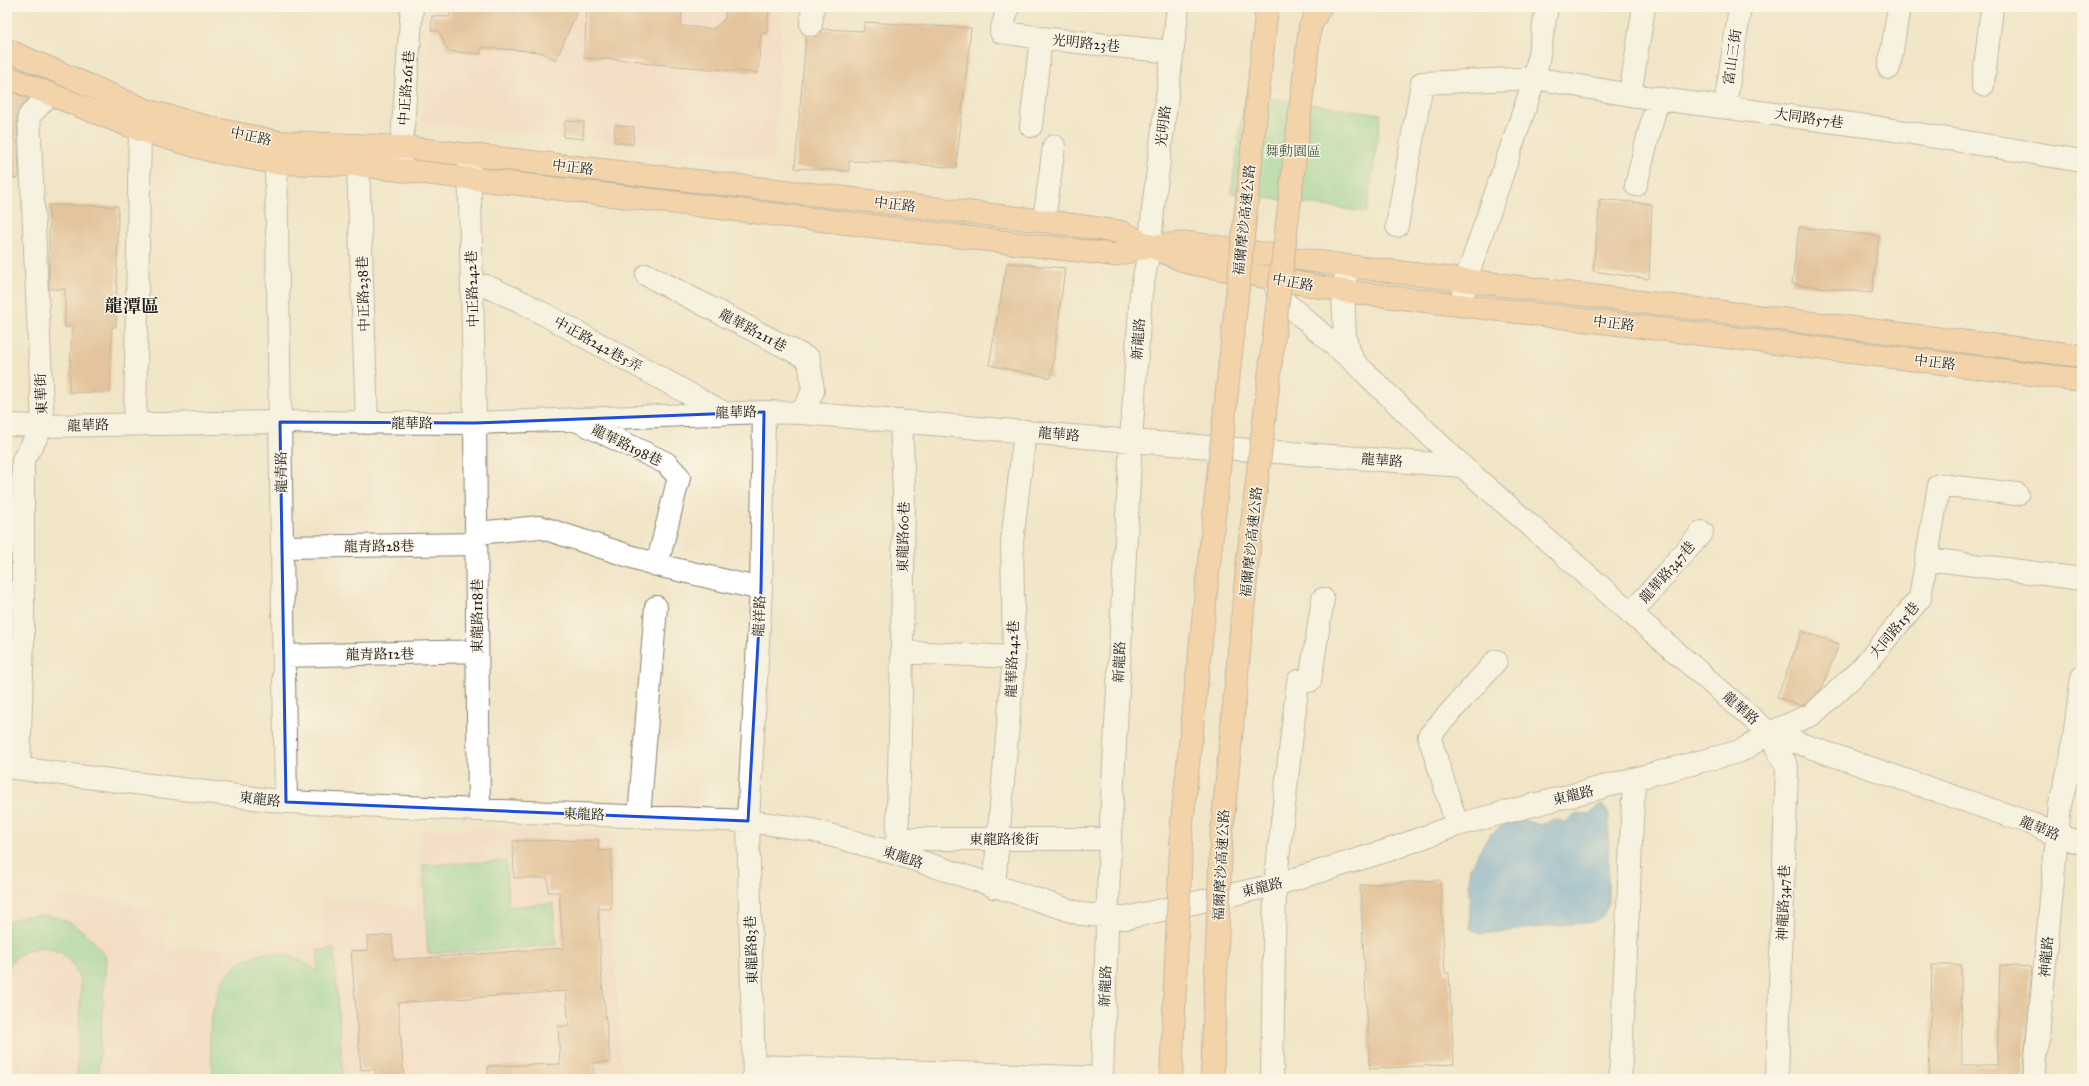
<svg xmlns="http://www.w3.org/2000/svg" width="2089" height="1086" font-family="'IM FELL Great Primer','Noto Serif TC',serif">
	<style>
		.built { fill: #f6d2c3 }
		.green { fill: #84d291; stroke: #507756 }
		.water { fill: #5da1d2; stroke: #3c5e77 }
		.building { fill: #d49c6a }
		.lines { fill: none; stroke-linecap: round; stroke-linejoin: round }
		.minor-casing { stroke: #868072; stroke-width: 24 }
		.major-casing { stroke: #868072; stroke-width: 24 }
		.highway-casing { stroke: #868072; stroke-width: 24 }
		.minor { stroke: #fff; stroke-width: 22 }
		.major { stroke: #f7bd88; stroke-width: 22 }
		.highway { stroke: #f7bd88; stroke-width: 22 }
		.highway-bridge-casing { stroke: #868072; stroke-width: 24; stroke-linecap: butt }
		.highway-bridge { stroke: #f7bd88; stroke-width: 22 }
		.marked { fill: none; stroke: #1d4ed8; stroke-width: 3; stroke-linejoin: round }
		.labels { text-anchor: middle; stroke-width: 3; stroke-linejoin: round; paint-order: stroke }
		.street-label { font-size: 14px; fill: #1c1c1c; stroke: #fcf5e5 }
		.park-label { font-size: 14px; fill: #405c45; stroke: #fcf5e5 }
		.district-label { font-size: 18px; font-weight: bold; fill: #1c1c1c; stroke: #fcf5e5 }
	</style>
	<rect width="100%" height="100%" fill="#fcf5e5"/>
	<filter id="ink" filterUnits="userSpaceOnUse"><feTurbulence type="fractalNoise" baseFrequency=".025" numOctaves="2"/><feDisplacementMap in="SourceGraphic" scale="8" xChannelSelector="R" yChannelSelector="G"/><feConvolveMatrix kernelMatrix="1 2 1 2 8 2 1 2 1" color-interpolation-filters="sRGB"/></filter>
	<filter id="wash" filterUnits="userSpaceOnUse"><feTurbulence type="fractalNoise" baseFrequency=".012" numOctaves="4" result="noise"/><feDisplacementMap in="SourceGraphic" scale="16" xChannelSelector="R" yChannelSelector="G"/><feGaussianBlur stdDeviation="0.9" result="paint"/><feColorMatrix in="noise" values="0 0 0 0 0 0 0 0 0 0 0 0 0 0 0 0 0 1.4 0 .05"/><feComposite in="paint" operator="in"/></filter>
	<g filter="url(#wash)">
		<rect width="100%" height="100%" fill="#f1e5c7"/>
		<path class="built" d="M431,7H783L774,159L422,122Z
			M422,829L616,831L613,928L622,1079H7V890L126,902L166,913V951L325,941L322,899L416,907Z"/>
		<path class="green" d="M1245,95L1381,114L1367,212L1231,193Z
			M506,861L508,907L553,903L556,945L428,954L423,865Z
			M40,915C71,916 88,934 106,957L98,1079H77L81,981L73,965L62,953L44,947L28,950L14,959L7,969V922L26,916Z
			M334,949L343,1079H213C212,1063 209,1046 210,1030C212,1007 220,977 239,963C244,959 251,958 256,956C279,948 300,958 318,972V950Z"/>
		<path class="water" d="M1601,803L1609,815L1608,904L1603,916L1592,922L1480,934L1470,929L1469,870L1489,835L1507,823L1522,820L1541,825L1554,819L1565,822L1576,814L1589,815Z"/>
		<g id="blocks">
			<path class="building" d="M450,7H472L520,12V7H579L556,60L540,52L482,47L481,54L448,51L439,31L431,30L432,16L450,17Z
				M587,7L647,10L648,7H682L681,26L714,29L725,19L726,7H769L767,34L761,33L758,73L642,63L643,61L584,58Z
				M864,22L971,28L956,168L897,162L849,161V171L795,168L806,36H816L823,29L864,31Z
				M7,90L28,99L20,108L17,116L19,178H7L10,122H7Z
				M565,121L584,122L583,139L563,137Z
				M615,125L634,127L633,144L614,142Z
				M1600,199L1652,204L1649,279L1593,271Z
				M49,205L118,206L116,327H112L110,393L69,392L72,327H65V289H49Z
				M1799,227L1879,236L1872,293L1792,284Z
				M1007,263L1065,268L1051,378L989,365Z
				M1802,631L1839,644L1822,688L1806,703L1801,706L1777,697Z
				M599,840L598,851L611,850V909H598L602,982L610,1062L593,1063L594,1079H488V1066L560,1064L558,1026H569L566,991L398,1003L404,1079H376L375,1069L361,1070L351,951L368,950L367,937L392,935L394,960L563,948L559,892H548V878H514L513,841Z
				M1440,880L1445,973H1449L1454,1064L1370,1069L1360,885Z
				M1932,965H1961L1962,1065H1997L2000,965L2032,967L2022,1079H1929Z"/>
		</g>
	</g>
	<g filter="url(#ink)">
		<use href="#blocks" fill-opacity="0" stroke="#868072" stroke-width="1"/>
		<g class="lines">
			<defs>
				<path id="minor" d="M1008,7L1001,32L1041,38L1172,52
					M811,25L813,7
					M1889,68L1899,7
					M1983,85L1992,7
					M1630,95L1644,7
					M1725,106L1740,7
					M1031,126L1041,38
					M279,144L276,163L286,802
					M469,155L475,423L479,810
					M358,165L367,423
					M400,167L412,7
					M1636,185L1658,98
					M1044,221L1054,146
					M1397,226L1422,83L1535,78L1630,95L1881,128L2082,161
					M1348,266L1343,291L1345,338L1353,361
					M647,275L809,359L813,391L802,413
					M1274,281L1279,297L1353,361L1462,466L1769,733L2030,823L2056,835L2082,843
					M472,288L486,286L522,302L722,412
					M1461,304L1466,280L1535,78L1547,7
					M578,421L666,463L679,477L657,565
					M901,421L904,491L902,652L1014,657
					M135,424L140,130L145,113
					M7,425L43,426L280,422L475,423L764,412L802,413L1131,441L1462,466
					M476,533L540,527L657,565L761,589
					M282,547L476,544
					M1928,559L2082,579
					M1632,613L1702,532
					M284,656L477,651
					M1769,733L1787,767L1777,1079
					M7,767L286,802L748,821L812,830L897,854L1081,914L1126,918L1275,885L1389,850L1457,825L1741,751L1769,733L1813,714L1861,669L1920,598L1939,485L2017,494
					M19,767L23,636V460L43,426L29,116L49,95
					M639,817L656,607
					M1457,825L1429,736L1496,661
					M897,839H1110
					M897,853L902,652
					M994,887L1014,657L1012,542L1025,431
					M754,1066L1102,1078
					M754,1079L748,821L761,589L764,412
					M1102,1079L1110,839L1131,441L1141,293L1150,246L1153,209L1178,7
					M1272,1079L1275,885L1298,681H1310L1323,599
					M1620,1079L1634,779
					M2034,1079L2060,805L2071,760L2082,677"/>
				<path id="major" d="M7,50L146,110L215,129L279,142L402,147L1044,221L1121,232L1150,246L1191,243L1348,266L2082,356
					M7,77L140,130L212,151L276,163L358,165L1115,255L1150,246L1189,263L1343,291L2082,380"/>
				<path id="highway" d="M1310,27L1320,7"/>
			</defs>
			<use href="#minor" class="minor-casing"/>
			<use href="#major" class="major-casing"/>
			<use href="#highway" class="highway-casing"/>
			<use href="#minor" class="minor"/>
			<use href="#major" class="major"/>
			<use href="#highway" class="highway"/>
			<defs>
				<path id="highway-bridge" d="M1171,1079L1182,823L1267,7
					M1212,1079L1221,841L1248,558L1310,27"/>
			</defs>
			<use href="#highway-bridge" class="highway-bridge-casing"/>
			<use href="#highway-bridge" class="highway-bridge"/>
		</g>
	</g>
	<path d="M0 0H2089V1086H0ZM764,412L761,589L748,821L286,802L280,422L475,423Z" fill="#f1e5c7" fill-opacity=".55" fill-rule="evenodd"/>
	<path class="marked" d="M764,412L761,589L748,821L286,802L280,422L475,423Z"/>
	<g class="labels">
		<g class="street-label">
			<text transform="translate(1086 43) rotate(6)" y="5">光明路23巷</text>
			<text transform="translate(1732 57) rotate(-82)" y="5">富山三街</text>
			<text transform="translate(406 88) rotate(-86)" y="5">中正路261巷</text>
			<text transform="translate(1809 118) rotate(8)" y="5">大同路57巷</text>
			<text transform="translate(1163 126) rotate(-83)" y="5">光明路</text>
			<text transform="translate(251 136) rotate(12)" y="5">中正路</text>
			<text transform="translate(573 167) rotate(7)" y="5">中正路</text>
			<text transform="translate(895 204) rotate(7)" y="5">中正路</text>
			<text transform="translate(1244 220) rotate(-84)" y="5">福爾摩沙高速公路</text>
			<text transform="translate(1293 282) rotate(10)" y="5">中正路</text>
			<text transform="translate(472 289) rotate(-92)" y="5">中正路242巷</text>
			<text transform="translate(363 294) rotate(-92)" y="5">中正路238巷</text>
			<text transform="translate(1614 323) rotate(7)" y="5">中正路</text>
			<text transform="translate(753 330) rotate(28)" y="5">龍華路211巷</text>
			<text transform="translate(1138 339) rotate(-86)" y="5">新龍路</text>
			<text transform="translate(598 344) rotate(29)" y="5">中正路242巷5弄</text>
			<text transform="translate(1935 362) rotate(7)" y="5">中正路</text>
			<text transform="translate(41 394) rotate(-93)" y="5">東華街</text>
			<text transform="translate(736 412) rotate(-2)" y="5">龍華路</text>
			<text x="412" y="428">龍華路</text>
			<text transform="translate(88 425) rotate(-2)" y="5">龍華路</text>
			<text transform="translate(1059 434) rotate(5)" y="5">龍華路</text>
			<text transform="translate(627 445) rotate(26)" y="5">龍華路198巷</text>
			<text transform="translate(1382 460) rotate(4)" y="5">龍華路</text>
			<text transform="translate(281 472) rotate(-91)" y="5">龍青路</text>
			<text transform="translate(903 537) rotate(-89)" y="5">東龍路60巷</text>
			<text transform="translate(1251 542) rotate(-84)" y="5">福爾摩沙高速公路</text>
			<text transform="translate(379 546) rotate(-1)" y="5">龍青路28巷</text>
			<text transform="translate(1667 572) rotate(-49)" y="5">龍華路347巷</text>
			<text transform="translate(477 616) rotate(-90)" y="5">東龍路118巷</text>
			<text transform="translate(759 616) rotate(-87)" y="5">龍祥路</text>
			<text transform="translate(1894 630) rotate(-50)" y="5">大同路15巷</text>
			<text transform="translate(380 654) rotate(-1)" y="5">龍青路12巷</text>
			<text transform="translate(1012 659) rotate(-88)" y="5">龍華路242巷</text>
			<text transform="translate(1119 662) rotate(-87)" y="5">新龍路</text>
			<text transform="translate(1741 708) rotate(41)" y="5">龍華路</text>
			<text transform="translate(1573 795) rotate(-14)" y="5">東龍路</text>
			<text transform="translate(260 799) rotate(7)" y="5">東龍路</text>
			<text transform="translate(584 814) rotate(2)" y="5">東龍路</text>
			<text transform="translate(2040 828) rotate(22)" y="5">龍華路</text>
			<text x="1004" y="844">東龍路後街</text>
			<text transform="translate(903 857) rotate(18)" y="5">東龍路</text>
			<text transform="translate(1221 865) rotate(-87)" y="5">福爾摩沙高速公路</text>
			<text transform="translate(1262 887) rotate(-14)" y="5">東龍路</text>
			<text transform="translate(1783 903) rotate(-88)" y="5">神龍路347巷</text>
			<text transform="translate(751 950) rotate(-92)" y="5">東龍路83巷</text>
			<text transform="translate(2046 957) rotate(-85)" y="5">神龍路</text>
			<text transform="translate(1105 986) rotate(-88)" y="5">新龍路</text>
		</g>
		<g class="park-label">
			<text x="1293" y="156">舞動園區</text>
		</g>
		<g class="district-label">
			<text x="132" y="312">龍潭區</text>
		</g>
	</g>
	<rect width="2089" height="1086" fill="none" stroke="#fcf5e5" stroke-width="24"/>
</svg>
